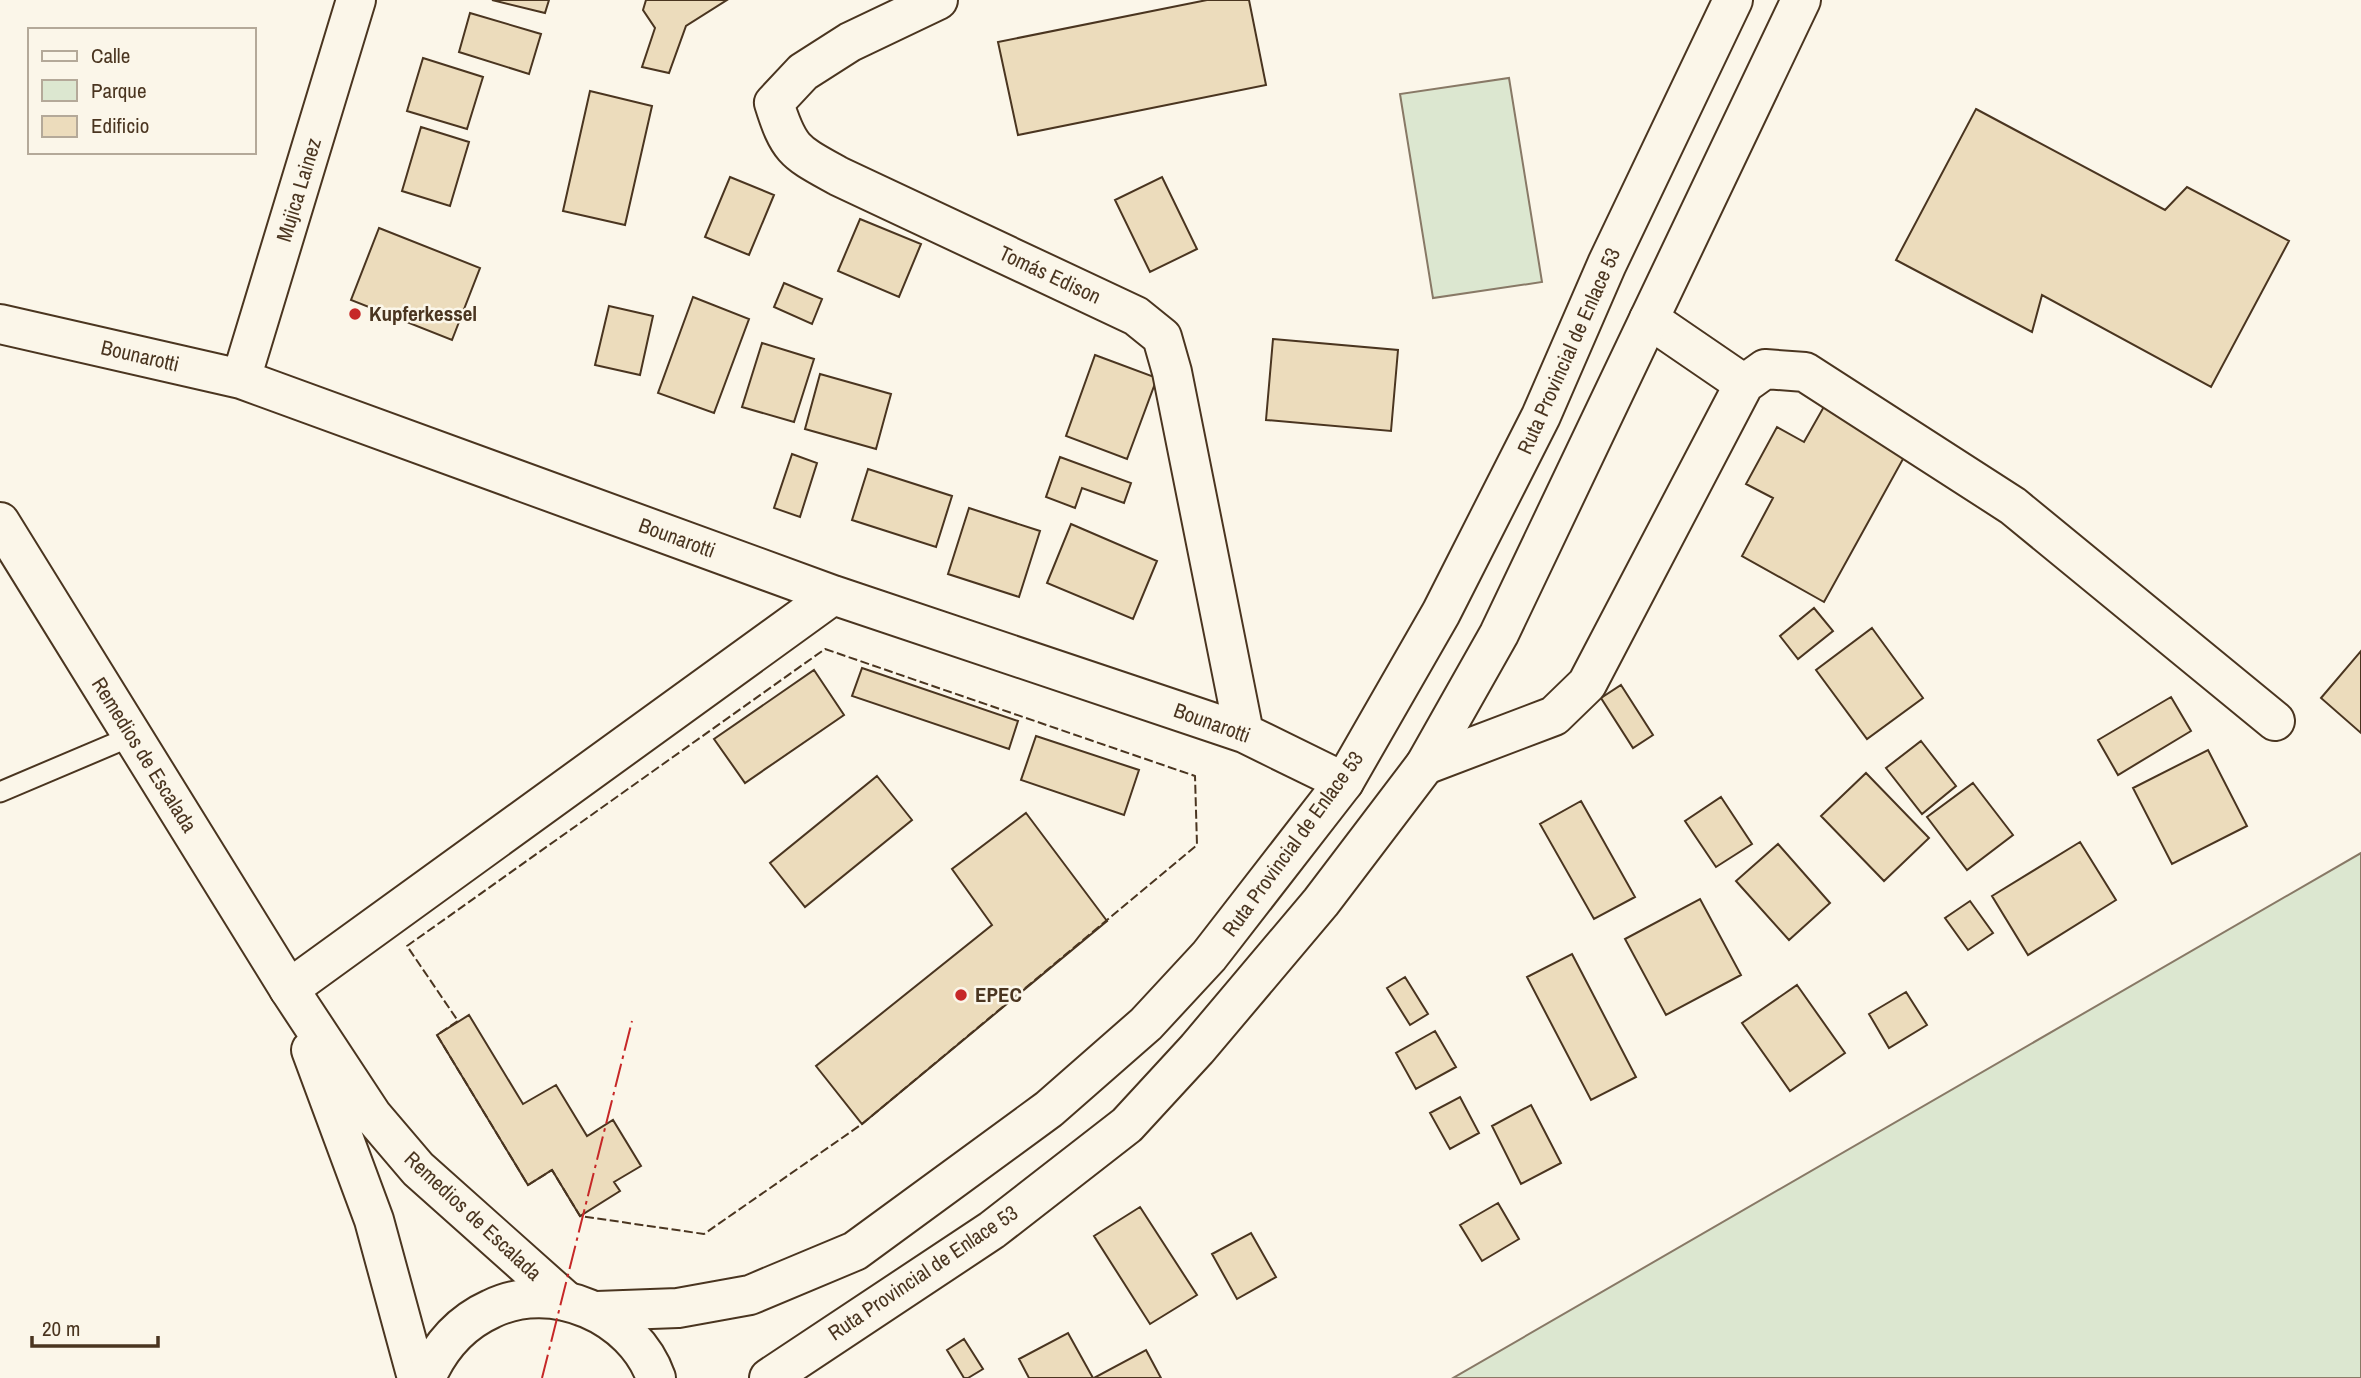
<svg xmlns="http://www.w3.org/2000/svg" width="2361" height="1378" font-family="'Archivo Narrow',sans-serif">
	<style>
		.green { fill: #dce7d0; stroke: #887966; stroke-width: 2 }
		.building { fill: #ecdcbc; stroke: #4a3520; stroke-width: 2 }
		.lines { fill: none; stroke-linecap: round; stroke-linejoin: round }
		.lane-casing { stroke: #4a3520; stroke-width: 23 }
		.street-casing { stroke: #4a3520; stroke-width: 42 }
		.secondary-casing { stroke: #4a3520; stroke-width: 42 }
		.primary-casing { stroke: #4a3520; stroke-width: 42 }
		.lane { stroke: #fbf6e9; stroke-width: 19 }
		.street { stroke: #fbf6e9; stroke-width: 38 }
		.secondary { stroke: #fbf6e9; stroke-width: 38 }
		.primary { stroke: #fbf6e9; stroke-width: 38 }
		.fence { stroke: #4a3520; stroke-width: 2; stroke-dasharray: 9 3.5; stroke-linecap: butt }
		.power { stroke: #c62828; stroke-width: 2; stroke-dasharray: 24 5 3.5 5; stroke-linecap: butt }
		.poi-dot { fill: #c62828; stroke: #fbf6e9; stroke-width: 2.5 }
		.labels { text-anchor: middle; stroke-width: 5; stroke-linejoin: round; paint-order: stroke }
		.street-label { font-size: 21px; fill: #4a3520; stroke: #fbf6e9 }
		.poi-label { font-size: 21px; font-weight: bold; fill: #4a3520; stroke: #fbf6e9; text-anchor: start }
	</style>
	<rect width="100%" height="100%" fill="#fbf6e9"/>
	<path class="green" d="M1509,78L1542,282L1433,298L1400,94Z
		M2361,853V1378H1453Z"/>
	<path class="building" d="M492,0H549L545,13Z
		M646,0H727L686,26L669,73L642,67L655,28L643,10Z
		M1207,0H1249L1266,85L1018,135L998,42Z
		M470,13L541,34L529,74L459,52Z
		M423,58L483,77L467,129L407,111Z
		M590,91L652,106L625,225L563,211Z
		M1976,109L2165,210L2187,187L2289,241L2211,387L2042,295L2032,332L1896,260Z
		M421,127L469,142L450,206L402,191Z
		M730,177L774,195L749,255L705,237Z
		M1162,177L1197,249L1150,272L1115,200Z
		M860,219L921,244L899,297L838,271Z
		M379,228L480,268L452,340L351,300Z
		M784,283L822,299L812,324L774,307Z
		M693,297L749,319L714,413L658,393Z
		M609,306L653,316L640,375L595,365Z
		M1273,339L1398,350L1391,431L1266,420Z
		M762,343L814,359L794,422L742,407Z
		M1095,355L1157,378L1127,459L1066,436Z
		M820,374L891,394L876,449L805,429Z
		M1826,403L1908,450L1824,602L1742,556L1773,498L1746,484L1777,427L1804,442Z
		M792,454L817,463L800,517L774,508Z
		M1060,457L1131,483L1124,503L1082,488L1075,508L1046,497Z
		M868,469L952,496L936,547L852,520Z
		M969,508L1040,531L1019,597L948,574Z
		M1071,524L1157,561L1133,619L1047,583Z
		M1814,608L1833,631L1798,659L1780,636Z
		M1872,628L1923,698L1867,739L1816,670Z
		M2361,651V733L2321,698Z
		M862,668L1018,721L1009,749L852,696Z
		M814,670L844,715L745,783L714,739Z
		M1621,685L1653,735L1633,748L1601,698Z
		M2171,697L2191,731L2118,775L2098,740Z
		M1036,736L1139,770L1124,815L1021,780Z
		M1921,741L1956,786L1922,814L1886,768Z
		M2208,750L2247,826L2172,864L2133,788Z
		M1866,773L1929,838L1884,881L1821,816Z
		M877,776L912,820L805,907L770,863Z
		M1973,783L2013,835L1967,870L1927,817Z
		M1721,797L1752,844L1716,867L1685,821Z
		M1581,801L1635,897L1594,919L1540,824Z
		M1026,813L1107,921L862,1124L816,1066L992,925L952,869Z
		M2080,842L2116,900L2028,955L1992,896Z
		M1778,844L1830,903L1789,940L1736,881Z
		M1700,899L1741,975L1666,1015L1625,939Z
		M1970,901L1993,933L1968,950L1945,918Z
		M1572,954L1636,1077L1591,1100L1527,977Z
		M1405,977L1428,1014L1410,1025L1387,988Z
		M1797,985L1845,1053L1790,1091L1742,1023Z
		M1906,992L1927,1025L1889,1048L1869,1014Z
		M469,1015L523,1104L556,1085L587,1136L613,1120L641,1166L614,1182L620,1191L580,1216L552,1170L528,1185L437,1035Z
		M1435,1031L1456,1067L1416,1089L1396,1053Z
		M1460,1097L1479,1133L1450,1149L1430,1113Z
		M1531,1105L1561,1163L1521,1184L1492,1126Z
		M1498,1203L1519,1239L1482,1261L1460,1225Z
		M1140,1207L1197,1295L1150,1324L1094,1236Z
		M1251,1233L1276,1277L1237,1299L1212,1254Z
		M1068,1333L1093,1378H1029L1019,1359Z
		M964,1339L983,1369L968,1378H964L947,1350Z
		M1146,1350L1161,1378H1094Z"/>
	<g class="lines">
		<defs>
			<path id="lane" d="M0,792L132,736"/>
			<path id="street" d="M938,0L850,42L803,72L774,103C789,151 795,152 838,176L1136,316L1162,337L1172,372L1244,733
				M1649,319L1744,384
				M0,324L241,379L833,595L1244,733L1344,782
				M241,379L356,0
				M1425,765L1554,716L1587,684L1744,384L1765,369L1805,372L2013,506L2275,721
				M289,989L833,595"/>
			<path id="secondary" d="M0,522L289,989L372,1115L418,1169L566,1301
				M311,1050L374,1220L417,1378"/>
			<path id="primary" d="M597,1311L678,1308L750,1295L855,1251L1049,1109L1146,1024L1209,956L1344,782L1441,613L1541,416L1607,264L1733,0
				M426,1378C439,1348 460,1323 491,1309C552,1279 634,1315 656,1378
				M769,1378L992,1230L1127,1125L1197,1049L1321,902L1425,765L1499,634L1801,0"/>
		</defs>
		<use href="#lane" class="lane-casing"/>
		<use href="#street" class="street-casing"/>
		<use href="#secondary" class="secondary-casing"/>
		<use href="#primary" class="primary-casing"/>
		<use href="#lane" class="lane"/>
		<use href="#street" class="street"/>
		<use href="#secondary" class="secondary"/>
		<use href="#primary" class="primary"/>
		<path class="fence" d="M825,649L1195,776L1197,845L862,1124L704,1234L580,1216L552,1170L528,1185L437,1035L458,1021L407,946Z"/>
		<path class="power" d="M542,1378L632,1021"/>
	</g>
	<g class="poi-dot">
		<circle cx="355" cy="314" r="7"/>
		<circle cx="961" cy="995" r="7"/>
	</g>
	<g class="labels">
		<g class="street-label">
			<text transform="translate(299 190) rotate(-73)" y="7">Mujica Lainez</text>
			<text transform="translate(1050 275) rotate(25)" y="7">Tomás Edison</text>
			<text transform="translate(1569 351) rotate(-66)" y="7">Ruta Provincial de Enlace 53</text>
			<text transform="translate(140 356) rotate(13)" y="7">Bounarotti</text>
			<text transform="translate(677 538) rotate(20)" y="7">Bounarotti</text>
			<text transform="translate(1212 723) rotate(20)" y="7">Bounarotti</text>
			<text transform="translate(144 755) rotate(58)" y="7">Remedios de Escalada</text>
			<text transform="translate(1293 844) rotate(-54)" y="7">Ruta Provincial de Enlace 53</text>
			<text transform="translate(473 1216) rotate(43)" y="7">Remedios de Escalada</text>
			<text transform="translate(923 1273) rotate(-34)" y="7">Ruta Provincial de Enlace 53</text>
		</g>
		<g class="poi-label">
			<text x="369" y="321">Kupferkessel</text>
			<text x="975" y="1002">EPEC</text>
		</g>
	</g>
	<rect x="28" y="28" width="228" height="126" fill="#fbf6e9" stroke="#b4a999" stroke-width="2"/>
	<rect x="42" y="51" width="35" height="10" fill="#fbf6e9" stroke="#b4a999" stroke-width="2"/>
	<text x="91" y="63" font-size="21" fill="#4a3520">Calle</text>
	<rect x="42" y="80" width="35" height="21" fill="#dce7d0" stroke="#b4a999" stroke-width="2"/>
	<text x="91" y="98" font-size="21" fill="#4a3520">Parque</text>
	<rect x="42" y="116" width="35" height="21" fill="#ecdcbc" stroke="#b4a999" stroke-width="2"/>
	<text x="91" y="133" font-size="21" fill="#4a3520">Edificio</text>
	<path d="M32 1336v10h126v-10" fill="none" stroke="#4a3520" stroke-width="3.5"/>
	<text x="42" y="1336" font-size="21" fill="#4a3520" stroke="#fbf6e9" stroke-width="5" paint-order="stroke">20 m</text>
</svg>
